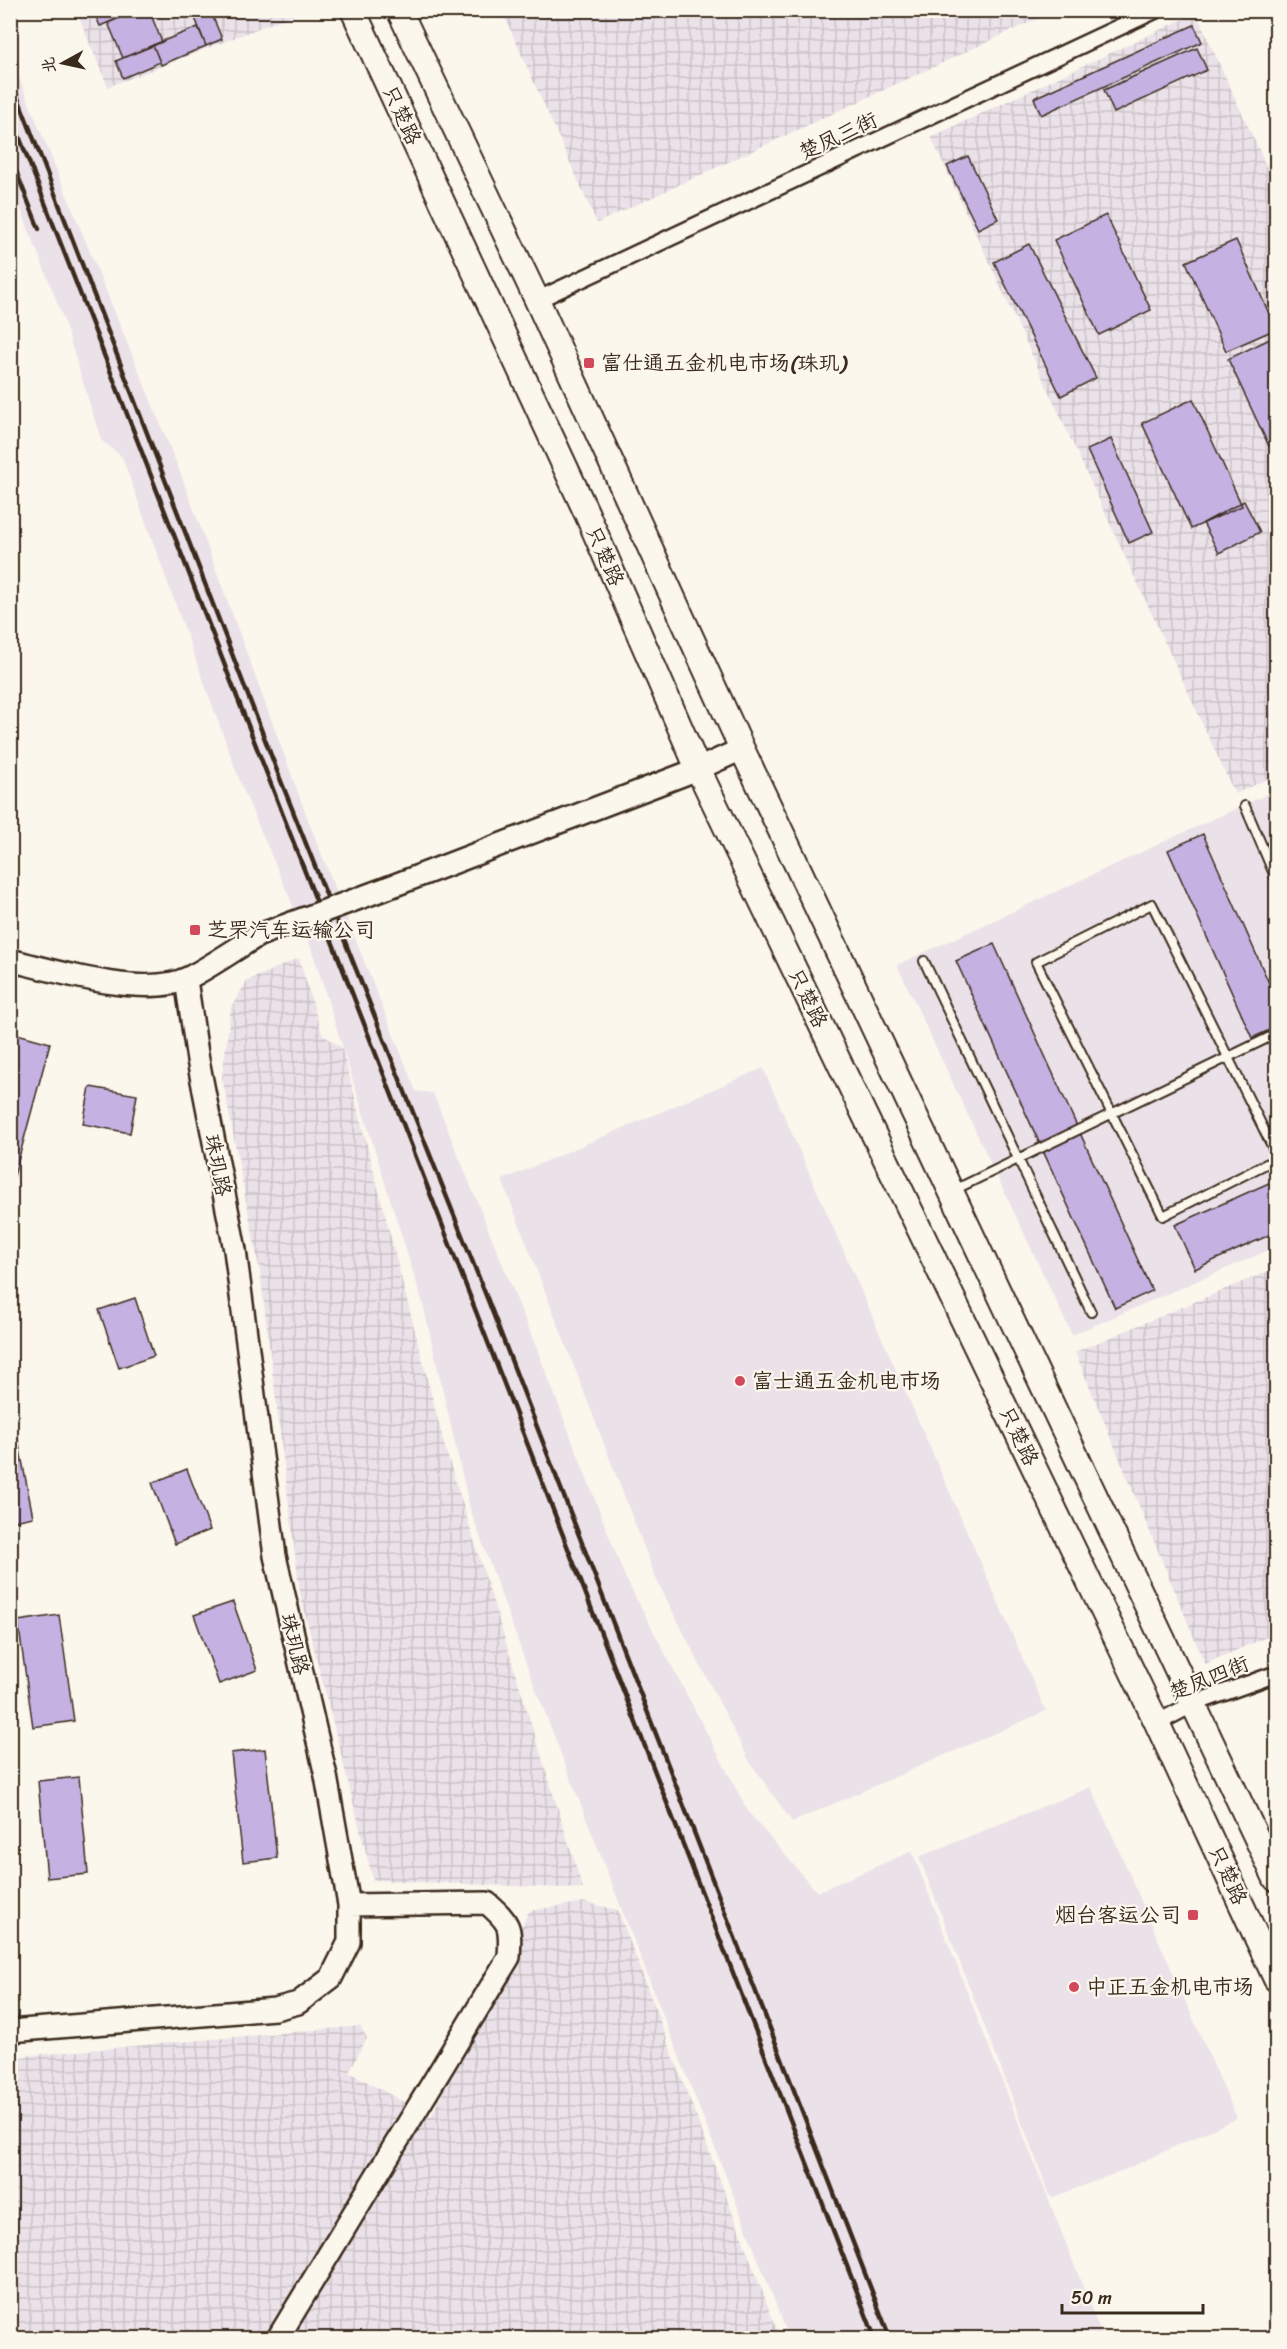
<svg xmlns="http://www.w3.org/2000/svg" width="1287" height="2349" font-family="Sriracha,'LXGW WenKai TC',sans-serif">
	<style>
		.built { fill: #ebe2e9 }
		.industrial { fill: url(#industrial-grid) }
		.building { fill: #c6b2e2; stroke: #3b2a1e; stroke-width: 1.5 }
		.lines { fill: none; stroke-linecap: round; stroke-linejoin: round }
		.lane-casing { stroke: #3b2a1e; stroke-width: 12 }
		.street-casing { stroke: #3b2a1e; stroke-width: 20 }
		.secondary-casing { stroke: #3b2a1e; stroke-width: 26 }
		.primary-casing { stroke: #3b2a1e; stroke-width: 28 }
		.lane { stroke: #fbf7ec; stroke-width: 8 }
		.street { stroke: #fbf7ec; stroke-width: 15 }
		.secondary { stroke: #fbf7ec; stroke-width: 21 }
		.primary { stroke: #fbf7ec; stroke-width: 24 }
		.rail { stroke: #3b2a1e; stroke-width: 4.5 }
		.secondary-bridge-casing { stroke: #3b2a1e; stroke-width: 26; stroke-linecap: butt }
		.secondary-bridge { stroke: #fbf7ec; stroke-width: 21 }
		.poi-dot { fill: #d1495b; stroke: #fbf7ec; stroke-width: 2 }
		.labels { text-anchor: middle; stroke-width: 4.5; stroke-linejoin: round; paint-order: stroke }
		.street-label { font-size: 21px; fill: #3b2a1e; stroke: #fbf7ec }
		.poi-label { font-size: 21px; fill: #3b2a1e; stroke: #fbf7ec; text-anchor: start }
	</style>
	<defs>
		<pattern id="industrial-grid" width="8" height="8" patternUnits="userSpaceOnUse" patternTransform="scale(1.5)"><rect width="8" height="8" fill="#ebe2e9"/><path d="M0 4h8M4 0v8" fill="none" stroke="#cac2c7"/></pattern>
	</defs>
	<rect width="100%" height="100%" fill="#fbf7ec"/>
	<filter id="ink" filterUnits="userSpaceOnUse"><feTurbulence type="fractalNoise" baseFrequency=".0167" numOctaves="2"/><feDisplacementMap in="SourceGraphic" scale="12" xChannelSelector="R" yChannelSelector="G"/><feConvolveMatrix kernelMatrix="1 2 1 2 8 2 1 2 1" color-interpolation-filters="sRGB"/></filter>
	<g filter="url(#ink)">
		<path class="built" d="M10,56L180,472L310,825L416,1091L433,1093L539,1354L625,1577L749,1813L817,1892L912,1851L1103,2338H789L531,1677L470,1509L423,1304L312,950L242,787L122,457L101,440L62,315L11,184Z
			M1276,790V1247L1072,1335L897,965Z
			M763,1068L1046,1711L792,1822L750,1762L657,1581L502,1180Z
			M1091,1787L1237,2118L1124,2170L1051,2198L919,1857Z"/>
		<path class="industrial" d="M76,11H303L108,87Z
			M502,11H1054L597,223Z
			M1196,13L1276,187V775L1235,794L931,137Z
			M299,958L322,1034L342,1048L446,1451L583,1889L373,1880L300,1594L260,1272L222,1077L231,1008L247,981Z
			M1276,1268V1633L1205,1664L1075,1352Z
			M584,1902L618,1910L780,2338H11V2057L360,2026L367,2038L349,2072L431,2117L529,1911Z"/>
		<path class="building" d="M93,10H138L100,26Z
			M138,10H149L162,42L123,58L108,23Z
			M192,10H210L222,39L206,46Z
			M905,10H923L924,13L907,17Z
			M1194,25L1202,42L1041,115L1034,98Z
			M198,27L206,46L161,65L153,45Z
			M153,45L160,62L123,78L116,61Z
			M1197,48L1207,70L1114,113L1104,90Z
			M968,156L998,219L978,229L947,166Z
			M1106,215L1151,310L1099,335L1054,240Z
			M1236,240L1276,329L1226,351L1186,262Z
			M1029,244L1096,378L1061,396L994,262Z
			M1276,336V461L1228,359Z
			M1193,399L1242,506L1191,529L1142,423Z
			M1111,439L1153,532L1129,543L1087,450Z
			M1244,501L1260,532L1219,553L1203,523Z
			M1203,834L1276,999V1027L1252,1038L1168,850Z
			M994,944L1152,1291L1115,1308L956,961Z
			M10,1032L50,1043L10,1191Z
			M90,1087L137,1095L130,1133L83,1124Z
			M1271,1182L1276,1194V1232L1195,1269L1175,1225Z
			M135,1298L154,1356L119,1368L99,1310Z
			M10,1414H13L33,1517L10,1522Z
			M187,1469L210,1530L175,1544L152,1483Z
			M233,1602L257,1670L219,1684L194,1615Z
			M59,1615L74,1721L33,1727L18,1621Z
			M265,1749L277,1858L243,1862L231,1753Z
			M79,1777L88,1874L47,1878L38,1781Z"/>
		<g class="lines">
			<defs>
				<path id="lane" d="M1245,806L1276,879
					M924,961L1091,1312
					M1276,1154L1152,904L1036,962L1163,1216L1276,1159
					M954,1190L1276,1034"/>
				<path id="street" d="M537,300L1156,10
					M1157,1723L1195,1703L1276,1674"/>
				<path id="secondary" d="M387,888L698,769L742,749
					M10,960C55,971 146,999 188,978C212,966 235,949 259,935
					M10,2031L275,2009L298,2003L331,1978L349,1942V1905L326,1776L275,1556L235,1250L198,1060L186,980
					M278,2338L509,1957C511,1926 510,1923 487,1903L349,1905"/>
				<path id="primary" d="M353,10L587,514L698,769L1157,1723L1276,1979
					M399,10L537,300L742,749L1276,1879"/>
			</defs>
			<use href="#lane" class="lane-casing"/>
			<use href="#street" class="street-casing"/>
			<use href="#secondary" class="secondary-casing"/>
			<use href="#primary" class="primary-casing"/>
			<use href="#lane" class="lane"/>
			<use href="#street" class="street"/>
			<use href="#secondary" class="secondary"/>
			<use href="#primary" class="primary"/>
			<path class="rail" d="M10,77L279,776L489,1303L890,2338
				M10,113L875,2338
				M10,156L39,229"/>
			<defs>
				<path id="secondary-bridge" d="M259,935L387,888"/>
			</defs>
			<use href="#secondary-bridge" class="secondary-bridge-casing"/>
			<use href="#secondary-bridge" class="secondary-bridge"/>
		</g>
	</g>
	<g class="poi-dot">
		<rect x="583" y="357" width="12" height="12" rx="3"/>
		<rect x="189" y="924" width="12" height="12" rx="3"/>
		<circle cx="740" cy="1381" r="6"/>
		<rect x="1187" y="1909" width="12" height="12" rx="3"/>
		<circle cx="1074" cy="1987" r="6"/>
	</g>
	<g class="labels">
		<g class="street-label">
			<text transform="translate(402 115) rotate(65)" y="7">只楚路</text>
			<text transform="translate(838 136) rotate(-25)" y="7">楚凤三街</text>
			<text transform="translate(605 556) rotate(66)" y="7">只楚路</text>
			<text transform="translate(808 998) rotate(64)" y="7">只楚路</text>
			<text transform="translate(218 1165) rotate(79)" y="7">珠玑路</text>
			<text transform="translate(1019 1436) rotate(64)" y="7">只楚路</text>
			<text transform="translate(295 1644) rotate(77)" y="7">珠玑路</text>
			<text transform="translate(1209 1678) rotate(-22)" y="7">楚凤四街</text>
			<text transform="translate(1228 1875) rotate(65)" y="7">只楚路</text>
		</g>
		<g class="poi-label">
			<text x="601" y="370">富仕通五金机电市场(珠玑)</text>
			<text x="207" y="937">芝罘汽车运输公司</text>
			<text x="752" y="1388">富士通五金机电市场</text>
			<text x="1181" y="1922" text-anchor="end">烟台客运公司</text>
			<text x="1086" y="1994">中正五金机电市场</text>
		</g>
	</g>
	<rect width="1287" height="2349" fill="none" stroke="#fbf7ec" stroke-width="36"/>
	<rect x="18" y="18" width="1251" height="2313" fill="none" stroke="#3b2a1e" stroke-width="2" filter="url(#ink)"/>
	<g transform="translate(63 63) rotate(262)" stroke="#fbf7ec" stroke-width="4.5" paint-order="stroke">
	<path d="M0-4.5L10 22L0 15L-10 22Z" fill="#3b2a1e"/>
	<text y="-9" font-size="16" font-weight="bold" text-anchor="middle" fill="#3b2a1e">北</text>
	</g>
	<path d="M1062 2304v9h141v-9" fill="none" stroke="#3b2a1e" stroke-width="3"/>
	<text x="1071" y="2304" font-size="18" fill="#3b2a1e" stroke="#fbf7ec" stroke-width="4.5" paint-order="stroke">50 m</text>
</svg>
